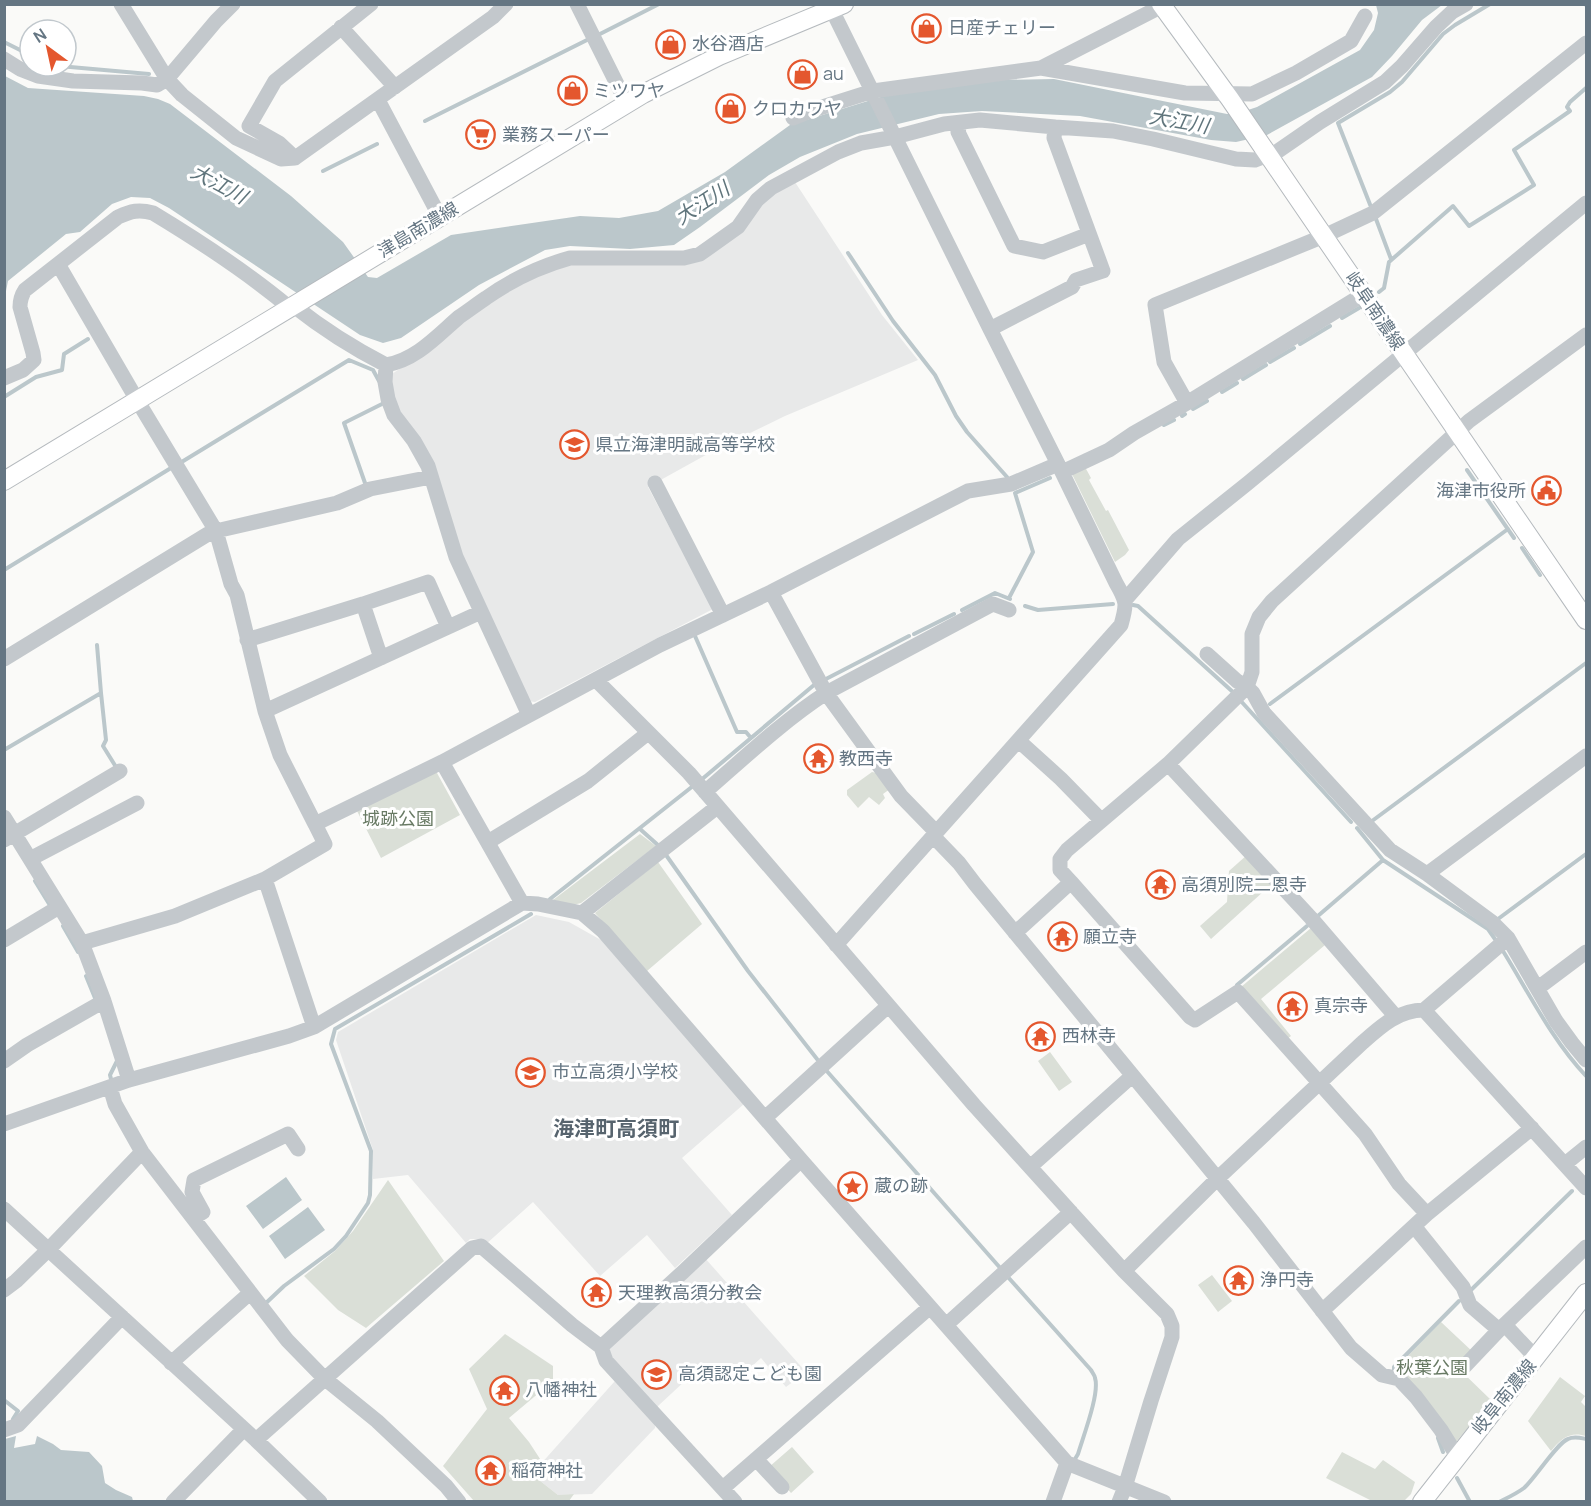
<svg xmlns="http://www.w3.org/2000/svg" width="1591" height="1506" font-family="Manrope,'Noto Sans JP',sans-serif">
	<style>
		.built { fill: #e8e9e9 }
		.green { fill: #dadfd7 }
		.water { fill: #bbc7cb }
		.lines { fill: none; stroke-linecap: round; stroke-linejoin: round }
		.stream { stroke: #bbc7cb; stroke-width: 4 }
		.major-casing { stroke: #b5babe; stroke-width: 20 }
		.minor { stroke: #c3c8cc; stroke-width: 15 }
		.major { stroke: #fff; stroke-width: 18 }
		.labels { text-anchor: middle; stroke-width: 6; stroke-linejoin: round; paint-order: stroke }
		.poi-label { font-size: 18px; fill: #657683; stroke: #fff; text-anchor: start }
		.street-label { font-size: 18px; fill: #657683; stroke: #fff }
		.park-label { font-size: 18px; fill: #687a64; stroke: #fff }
		.water-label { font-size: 20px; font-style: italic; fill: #60757c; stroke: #fff }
		.quarter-label { font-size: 21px; font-weight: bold; fill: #57646e; stroke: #fff }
	</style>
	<rect width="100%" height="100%" fill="#fafaf8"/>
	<path class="built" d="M793,179L882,315L918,360L785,416L713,451L648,487L713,609L535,702L528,701L392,402V374L430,348L489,302L528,280L569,263L675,261L748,215Z
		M536,915L569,922L601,940L744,1104L682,1158L732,1215L675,1268L647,1235L600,1276L533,1202L485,1245L477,1239H470L466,1243L408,1175L373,1179V1150L336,1040L338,1032Z
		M704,1257L806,1372L786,1387L761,1358L740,1377L731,1368L716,1382L700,1367L658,1406L655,1428L592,1494L558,1495L539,1480V1466L623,1372L607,1351Z"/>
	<path class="green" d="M1085,467L1091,478L1089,480L1106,511L1108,510L1129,550L1125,555L1115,562L1072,474Z
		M872,772L877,773L890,789L883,794L885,798L879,805L869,797L858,808L847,795V790Z
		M432,773H437L460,815L381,858L357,811Z
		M640,834L656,846L581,903L573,905L553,900Z
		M1247,855L1274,882L1211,939L1200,926L1227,902L1229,871Z
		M658,862L702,924L647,971L595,913Z
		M1311,928L1325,945L1261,999L1291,1036L1286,1040L1241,987Z
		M1050,1052L1072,1082L1059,1091L1038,1061Z
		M388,1180L444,1261L366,1328L338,1310L304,1276L335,1251L353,1231Z
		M1212,1275L1232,1301L1218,1312L1198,1285Z
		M1441,1322L1474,1353L1459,1369L1491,1400L1456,1442L1397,1373V1367Z
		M505,1334L553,1366V1381L509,1418L529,1442L544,1465L539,1480L558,1495L574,1494L569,1501H474L443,1466L487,1409L469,1369Z
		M1560,1377L1585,1396L1581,1402L1586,1407V1436C1571,1431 1561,1438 1551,1451L1528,1421Z
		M792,1447L814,1472L791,1493L769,1467Z
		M1342,1452L1375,1469L1383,1460L1415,1482L1411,1494L1404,1501H1372L1326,1478Z"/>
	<path class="water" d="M1376,5H1442L1422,20L1392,56L1372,77L1267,135L1236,142L1211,140L1080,116L982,111L939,114L857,134L800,157L769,175L700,227L674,245L630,249L570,246L545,250L479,285L401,338L383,343L360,335L169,208L150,198L131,197L112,204L80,232L66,234L8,281L5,296V76L28,88L144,96L158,99L170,104L291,196L343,242L368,277L377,278L451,235L580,216L619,218L658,211L725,172L790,125L884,96L995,80L1054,79L1227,114L1239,113L1257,107L1360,50L1374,30L1378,13Z
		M286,1177L302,1200L263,1229L246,1206Z
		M308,1207L325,1230L285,1259L269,1236Z
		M16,1436L14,1448L35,1444L37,1436L53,1444L61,1450L89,1452L102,1466L105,1483L116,1490L132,1497L133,1501H5V1439Z"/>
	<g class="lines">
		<path class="stream" d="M1586,4V5
			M598,35L659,4
			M4,42L30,55
			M59,66L149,74
			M425,121L589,39
			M323,171L377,144
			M1371,207L1338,123L1390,92L1402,82L1443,34L1455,25L1490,4
			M1376,219L1391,259
			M848,253L893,321L935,375L956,416L967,432L1007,477
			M1379,292L1384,288L1389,262L1453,206L1469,226L1534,185L1514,150L1570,111L1567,107L1570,102L1586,88
			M1342,318L1359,308
			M1300,344L1330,326
			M1270,362L1294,348
			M1243,379L1266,365
			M1222,392L1237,383
			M4,397L36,377L62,370L64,354L88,339
			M1193,409L1207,401
			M1182,416L1185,414
			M1164,425L1174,420
			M180,463L349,360L373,370L379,381
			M1467,470L1514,538
			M365,483L344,423L384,403V400
			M1522,548L1540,575
			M4,570L171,468
			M1009,598L1033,552L1015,493L1050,478
			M1133,605L1138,606L1234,693
			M1025,606L1038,610L1113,604
			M962,610L995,593L1010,599
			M914,634L954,614
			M695,636L737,732H746L751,738
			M824,680L909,636
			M101,693L106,740L103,746L116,767
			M1239,699L1351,822
			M1270,704L1508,529
			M4,750L101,693L97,645
			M701,780L814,685
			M1372,821L1586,663
			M1357,828L1383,860L1488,929L1497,942
			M640,829L659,846
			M666,855L748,971L817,1059
			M35,881L51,907
			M550,899L693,786
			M1319,915L1383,860
			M1498,919L1586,854
			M63,926L78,952
			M1503,951C1529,993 1552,1040 1586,1076
			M86,976L95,998
			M1237,985L1307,926
			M825,1069L1002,1270
			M111,1079L110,1075L117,1061
			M1007,1276L1091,1370C1092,1372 1095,1376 1095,1378C1100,1393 1083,1437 1078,1454L1075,1459
			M1471,1290L1572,1191
			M266,1303L284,1286L334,1249L346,1236L368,1203L370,1195L371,1151L331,1044L335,1029L531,914
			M1394,1372V1367L1459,1301
			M4,1400L18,1411L13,1419
			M1438,1438L1443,1452
			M1457,1478L1470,1502
			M1499,1502C1507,1498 1516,1494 1524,1488C1536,1477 1557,1443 1568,1439C1574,1436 1581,1438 1586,1439"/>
		<defs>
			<path id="major" d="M1161,4L1230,99L1586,620
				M4,481L643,94L719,56L844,4
				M1422,1502L1586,1293"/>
		</defs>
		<use href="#major" class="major-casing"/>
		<path class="minor" d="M121,4L167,79L182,95L236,138L281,159L295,158L493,17L506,4
			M577,4L627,104
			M829,4L990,329L1058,464L1116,583C1127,602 1127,604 1121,625L836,945
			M341,27L395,87
			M4,59L20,69L38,76L73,81L142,83L157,85L167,79L216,21L233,4
			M1041,68L1162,6
			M378,100L440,217
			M793,118L810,111L873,91L1041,68L1185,93L1252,94L1296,73L1351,41L1365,16
			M960,123L958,132L1014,246L1043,252L1089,234
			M1055,127L1113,131L1153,139L1236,159L1255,160L1278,151L1320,122L1385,82L1402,66L1436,27L1452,12L1466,4
			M295,158L279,143L249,126L275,81L371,4
			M58,264L137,400L216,531L231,584L237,595L265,711L280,755L315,824L442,762L660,645L771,592L968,491L1011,484L1058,464
			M294,306C323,329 353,348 386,365L385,382L388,399L394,415L414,441L428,466L456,557L529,715
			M386,365C416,360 437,336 459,317C468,311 477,304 486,298C510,281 541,266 570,258H684L700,254L738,227L757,200L771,188L838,152L861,143L895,137L944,124L980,120L1055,127L1054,138L1103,271L1076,280L1072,287L990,329
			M4,378L23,370L34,360L33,353L20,307C20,300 21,296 25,290L118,217C131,211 139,209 153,213C201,242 247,272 290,308
			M1187,403L1164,362L1155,305L1324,236L1373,213L1586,43
			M1062,472L1109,450L1134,433L1187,403L1364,294
			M655,483L723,615
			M771,592L826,693L901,796L936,832
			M1125,600L1178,539L1248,483L1586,203
			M363,604L428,582L448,627
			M247,640L363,604L381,658
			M1207,654L1237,681L1247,687L1253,693L1264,713L1390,850L1427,874L1586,756
			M4,659L208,534L216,531L337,503L370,489L431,477
			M596,680L689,773L974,1105L1124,1271L1167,1314L1172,1326V1337L1151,1401L1125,1487L1119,1502
			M265,711L481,612
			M1019,741L1061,779L1101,820
			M442,762L522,903
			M1168,764L1311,918L1396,1017
			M705,792C744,758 782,722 826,693L993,604L1009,610
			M4,817L82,943L104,1001L129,1080
			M933,836L959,863L975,884L1254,1223L1351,1348L1382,1375L1399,1379L1416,1397L1441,1430L1457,1456
			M4,840L120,771
			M488,842L588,781L648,733
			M30,859L137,803
			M1427,874L1492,922L1508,938L1556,1021L1572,1043L1586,1060
			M1071,882L1190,1017L1195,1020L1238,992L1365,1134L1399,1184L1427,1214
			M582,913L717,807
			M1015,933L1071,882L1060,870V859L1067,850L1168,764L1247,687L1252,672V634L1259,617L1272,601L1469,421L1586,335
			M4,940L59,907
			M82,943L175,916L265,879
			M1538,988L1586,952
			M1424,1010L1508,938
			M314,1027L265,879L325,844L315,824
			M4,1061L27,1045L104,1001
			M110,1087L115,1104L142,1152L287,1340L324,1378L377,1421L446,1486L459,1502
			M765,1118L888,1006
			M4,1124L129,1080L289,1036L314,1027L522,903L538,904L582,913L603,931L801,1160L1067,1463L1164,1502
			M1565,1164L1586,1147
			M1030,1167L1132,1076
			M4,1209L256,1440L320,1502
			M193,1218L203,1212L192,1192L194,1180L288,1134L298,1149
			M1414,1226L1463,1287L1470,1305L1499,1330
			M1124,1271L1217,1179L1362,1043C1380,1027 1398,1010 1424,1010L1586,1188
			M4,1290L16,1281L48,1250L142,1152
			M1322,1311L1427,1214L1532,1128
			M946,1325L1071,1212
			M1505,1325L1536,1358
			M601,1347L683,1272L801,1160
			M171,1363L250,1293
			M1462,1369L1499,1330L1586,1247
			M4,1430L18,1425L122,1317
			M256,1440L472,1248L481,1246L572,1325L601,1347L606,1361L735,1502
			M756,1459L782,1487
			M723,1488L930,1307
			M173,1502L244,1429
			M1053,1502L1067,1463"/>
		<use href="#major" class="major"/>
	</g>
	<defs>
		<symbol id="shop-ring" viewBox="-11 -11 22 22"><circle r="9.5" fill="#fff" stroke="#e4572e" stroke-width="1.5"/><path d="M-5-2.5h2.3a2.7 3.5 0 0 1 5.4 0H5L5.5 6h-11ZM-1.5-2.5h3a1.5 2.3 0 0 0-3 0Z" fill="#e4572e"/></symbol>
		<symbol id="supermarket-ring" viewBox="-11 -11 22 22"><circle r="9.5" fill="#fff" stroke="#e4572e" stroke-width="1.5"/><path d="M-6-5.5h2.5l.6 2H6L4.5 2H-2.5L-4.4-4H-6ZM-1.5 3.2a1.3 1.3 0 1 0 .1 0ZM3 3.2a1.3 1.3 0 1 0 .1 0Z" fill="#e4572e"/></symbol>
		<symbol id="school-ring" viewBox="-11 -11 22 22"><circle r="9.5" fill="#fff" stroke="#e4572e" stroke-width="1.5"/><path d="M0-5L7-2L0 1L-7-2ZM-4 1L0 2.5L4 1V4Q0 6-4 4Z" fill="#e4572e"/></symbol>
		<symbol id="civic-ring" viewBox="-11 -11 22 22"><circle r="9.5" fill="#fff" stroke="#e4572e" stroke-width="1.5"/><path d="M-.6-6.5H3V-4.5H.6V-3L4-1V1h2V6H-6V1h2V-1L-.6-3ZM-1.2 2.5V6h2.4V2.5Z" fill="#e4572e"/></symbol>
		<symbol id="temple-ring" viewBox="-11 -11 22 22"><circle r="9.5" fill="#fff" stroke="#e4572e" stroke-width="1.5"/><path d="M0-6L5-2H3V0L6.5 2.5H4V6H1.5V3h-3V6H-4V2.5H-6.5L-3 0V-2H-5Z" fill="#e4572e"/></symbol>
		<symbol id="sight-ring" viewBox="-11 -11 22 22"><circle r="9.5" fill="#fff" stroke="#e4572e" stroke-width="1.5"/><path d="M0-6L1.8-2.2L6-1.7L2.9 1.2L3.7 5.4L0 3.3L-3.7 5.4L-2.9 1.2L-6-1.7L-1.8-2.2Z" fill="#e4572e"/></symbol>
	</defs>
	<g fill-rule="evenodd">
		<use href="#shop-ring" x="910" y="12" width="33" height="33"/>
		<use href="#shop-ring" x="654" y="28" width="33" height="33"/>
		<use href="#shop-ring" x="786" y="58" width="33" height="33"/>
		<use href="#shop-ring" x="556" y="74" width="33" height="33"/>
		<use href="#shop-ring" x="714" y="92" width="33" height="33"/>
		<use href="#supermarket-ring" x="464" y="118" width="33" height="33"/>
		<use href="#school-ring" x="558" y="428" width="33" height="33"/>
		<use href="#civic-ring" x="1530" y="474" width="33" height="33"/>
		<use href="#temple-ring" x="802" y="742" width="33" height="33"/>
		<use href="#temple-ring" x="1144" y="868" width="33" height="33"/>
		<use href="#temple-ring" x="1046" y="920" width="33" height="33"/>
		<use href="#temple-ring" x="1276" y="990" width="33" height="33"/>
		<use href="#temple-ring" x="1024" y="1020" width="33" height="33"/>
		<use href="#school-ring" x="514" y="1056" width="33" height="33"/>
		<use href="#sight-ring" x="836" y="1170" width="33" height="33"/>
		<use href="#temple-ring" x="1222" y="1264" width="33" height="33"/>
		<use href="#temple-ring" x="580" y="1276" width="33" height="33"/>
		<use href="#school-ring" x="640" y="1358" width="33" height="33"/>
		<use href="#temple-ring" x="488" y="1374" width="33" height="33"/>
		<use href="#temple-ring" x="474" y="1454" width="33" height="33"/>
	</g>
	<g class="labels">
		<g class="poi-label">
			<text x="948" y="34">日産チェリー</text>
			<text x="692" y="50">水谷酒店</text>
			<text x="823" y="80">au</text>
			<text x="593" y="97">ミツワヤ</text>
			<text x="752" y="115">クロカワヤ</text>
			<text x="502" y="141">業務スーパー</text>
			<text x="595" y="451">県立海津明誠高等学校</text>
			<text x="1526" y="497" text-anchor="end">海津市役所</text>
			<text x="839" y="765">教西寺</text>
			<text x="1181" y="891">高須別院二恩寺</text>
			<text x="1083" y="943">願立寺</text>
			<text x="1314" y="1012">真宗寺</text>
			<text x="1062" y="1042">西林寺</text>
			<text x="552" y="1078">市立高須小学校</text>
			<text x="874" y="1192">蔵の跡</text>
			<text x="1260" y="1286">浄円寺</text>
			<text x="618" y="1299">天理教高須分教会</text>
			<text x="678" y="1380">高須認定こども園</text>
			<text x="525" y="1396">八幡神社</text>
			<text x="511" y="1477">稲荷神社</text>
		</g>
		<g class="street-label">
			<text transform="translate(418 230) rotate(-31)" y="6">津島南濃線</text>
			<text transform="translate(1375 311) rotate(56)" y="6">岐阜南濃線</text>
			<text transform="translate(1504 1397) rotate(-51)" y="6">岐阜南濃線</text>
		</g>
		<g class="park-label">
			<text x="398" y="825">城跡公園</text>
			<text x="1432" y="1374">秋葉公園</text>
		</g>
		<g class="water-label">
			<text transform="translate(1179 121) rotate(10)" y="7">大江川</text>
			<text transform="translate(219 184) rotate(28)" y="7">大江川</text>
			<text transform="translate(702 203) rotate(-33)" y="7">大江川</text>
		</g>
		<g class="quarter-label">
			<text x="616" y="1136">海津町高須町</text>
		</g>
	</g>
	<rect width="1591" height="1506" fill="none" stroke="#657683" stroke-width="12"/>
	<g transform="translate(48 48) rotate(327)"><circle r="28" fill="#ffffff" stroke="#c1c8cd" stroke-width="1.5"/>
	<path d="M0-4.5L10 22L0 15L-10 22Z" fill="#e4572e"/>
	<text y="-9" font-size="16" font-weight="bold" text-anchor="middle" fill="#657683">N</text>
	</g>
</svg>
